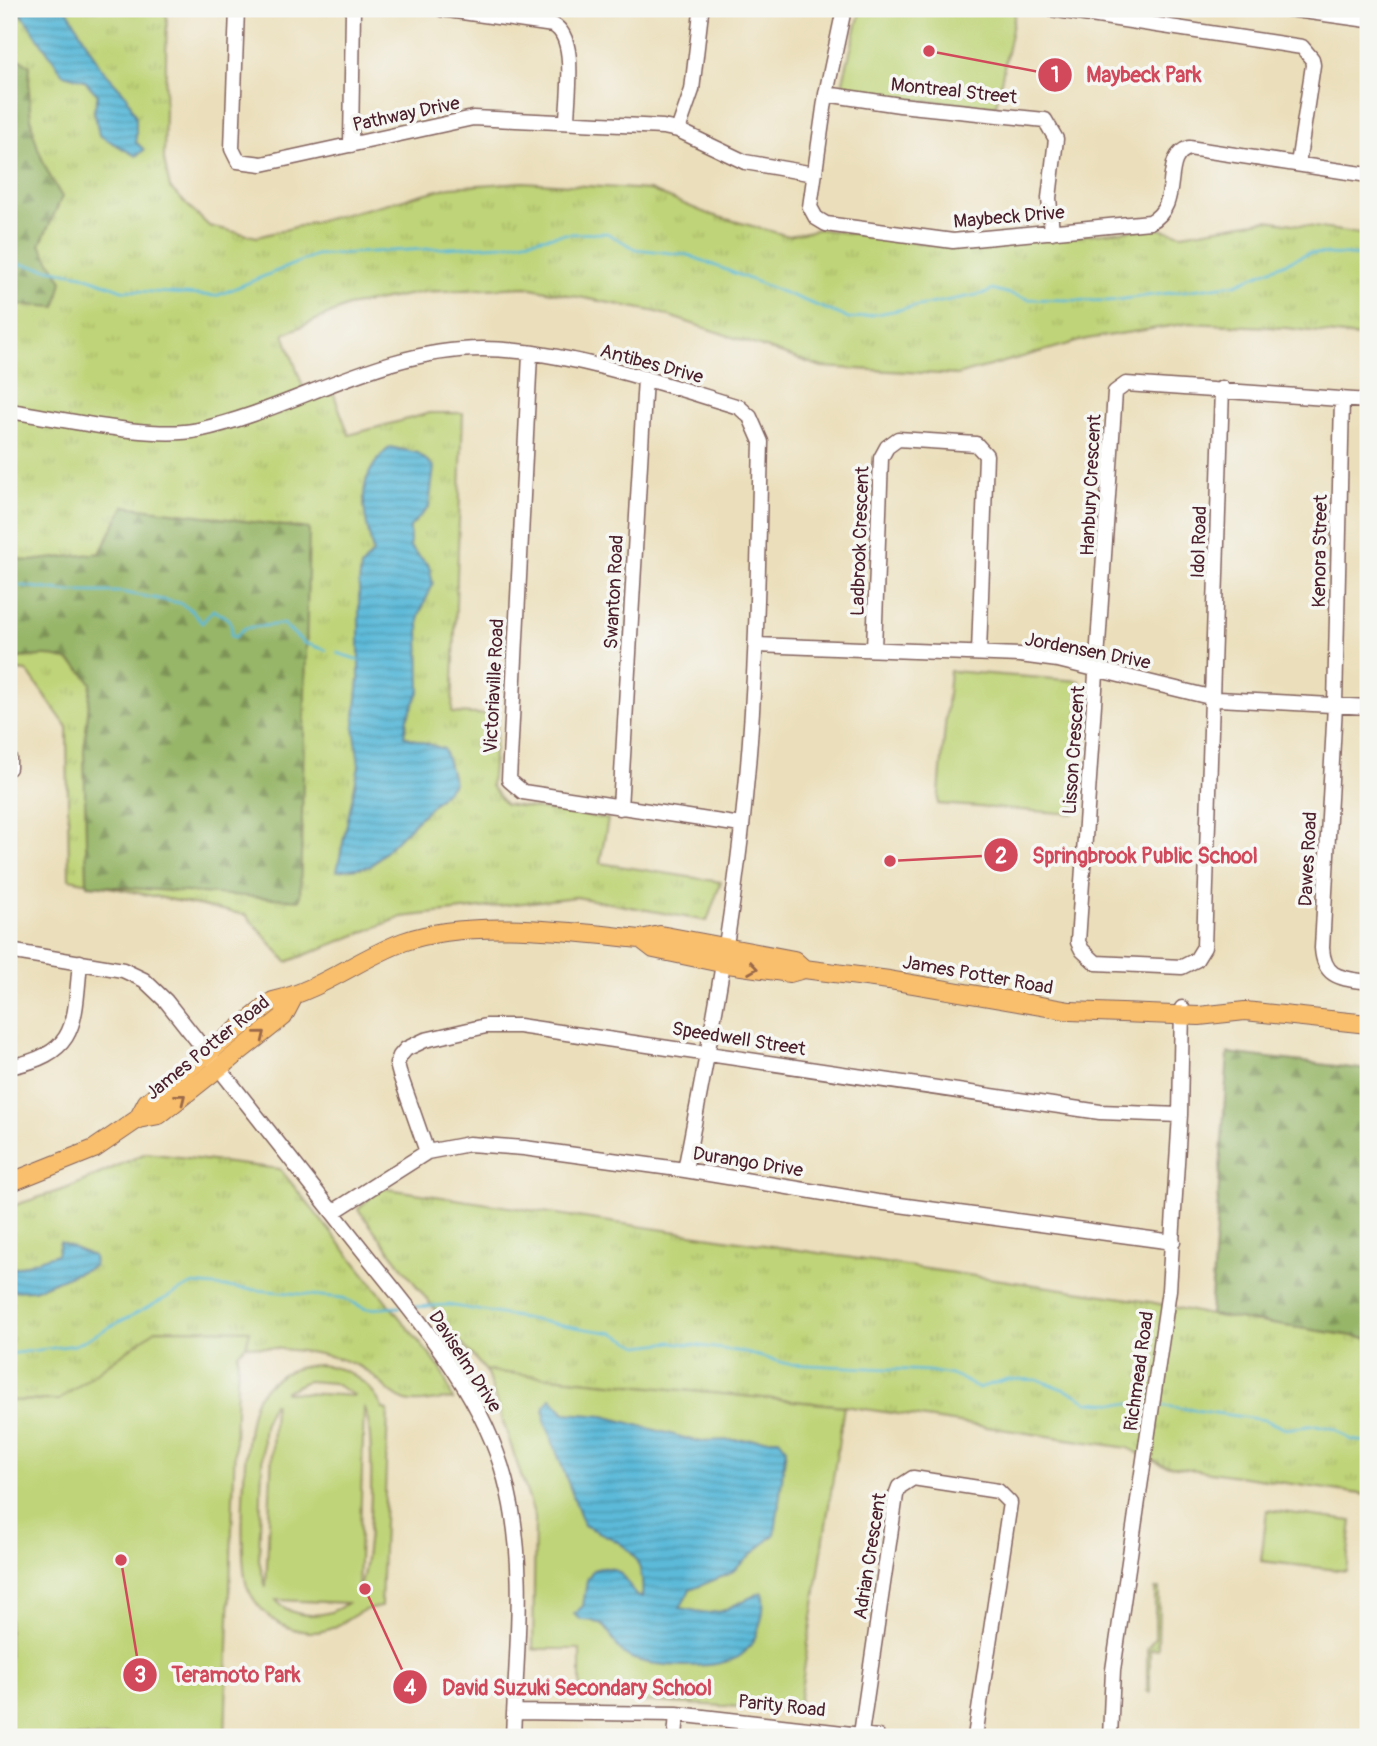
<svg xmlns="http://www.w3.org/2000/svg" width="1377" height="1746" font-family="Pangolin,sans-serif">
	<style>
		.grass { fill: url(#grass-tufts); stroke: #847a52; stroke-width: 2 }
		.forest { fill: url(#forest-firs); stroke: #706a4a; stroke-width: 2 }
		.park { fill: #bfd478; stroke: #847a52; stroke-width: 2; fill-rule: evenodd }
		.garden { fill: url(#garden-furrows); stroke: #847a52; stroke-width: 2 }
		.water { fill: url(#water-rules); stroke: #526c82; stroke-width: 2 }
		.lines { fill: none; stroke-linecap: round; stroke-linejoin: round }
		.stream { stroke: #5bbad9; stroke-width: 2.5 }
		.minor-casing { stroke: #82625d; stroke-width: 17 }
		.major-casing { stroke: #82625d; stroke-width: 20 }
		.minor { stroke: #fff; stroke-width: 14 }
		.major { stroke: #f9bf6d; stroke-width: 18 }
		.oneway { stroke: #996749 }
		.labels { text-anchor: middle; stroke-width: 7; stroke-linejoin: round; paint-order: stroke }
		.street-label { font-size: 19px; fill: #4a1f2b; stroke: #f6f6f2 }
		.leader { fill: none; stroke: #d1495b; stroke-width: 2.5 }
		.callout-dot { fill: #d1495b; stroke: #f6f6f2; stroke-width: 2.5 }
		.mark-label { font-size: 21px; text-anchor: middle; font-weight: bold; fill: #fff }
		.callout-label { font-size: 21px; text-anchor: middle; font-weight: bold; fill: #d1495b; stroke: #f6f6f2; stroke-width: 7; stroke-linejoin: round; paint-order: stroke }
	</style>
	<defs>
		<pattern id="grass-tufts" width="24" height="20" patternUnits="userSpaceOnUse" patternTransform="scale(1.75)"><rect width="24" height="20" fill="#bfd478"/><path d="M3 7l-1-3M5 7V3M7 7l1-3M15 17l-1-3M17 17v-4M19 17l1-3" fill="none" stroke="#a6b668"/></pattern>
		<pattern id="forest-firs" width="22" height="20" patternUnits="userSpaceOnUse" patternTransform="scale(1.75)"><rect width="22" height="20" fill="#97b668"/><path d="M5 1l3.5 6h-7zM16 11l3.5 6h-7z" fill="#7d9356"/></pattern>
		<pattern id="garden-furrows" width="10" height="10" patternUnits="userSpaceOnUse" patternTransform="scale(1.75)"><rect width="10" height="10" fill="#bfd478"/><path d="M-1 1l2-2M0 10L10 0M9 11l2-2" fill="none" stroke="#a6b668"/></pattern>
		<pattern id="water-rules" width="6" height="5" patternUnits="userSpaceOnUse" patternTransform="scale(1.75)"><rect width="6" height="5" fill="#5bbad9"/><path d="M0 2.5h6" fill="none" stroke="#4d97b0"/></pattern>
	</defs>
	<rect width="100%" height="100%" fill="#f6f6f2"/>
	<filter id="ink" filterUnits="userSpaceOnUse"><feTurbulence type="fractalNoise" baseFrequency=".0143" numOctaves="2"/><feDisplacementMap in="SourceGraphic" scale="14" xChannelSelector="R" yChannelSelector="G"/><feConvolveMatrix kernelMatrix="1 2 1 2 8 2 1 2 1" color-interpolation-filters="sRGB"/></filter>
	<filter id="wash" filterUnits="userSpaceOnUse"><feTurbulence type="fractalNoise" baseFrequency=".00686" numOctaves="4" result="noise"/><feDisplacementMap in="SourceGraphic" scale="28" xChannelSelector="R" yChannelSelector="G"/><feGaussianBlur stdDeviation="1.57" result="paint"/><feColorMatrix in="noise" values="0 0 0 0 0 0 0 0 0 0 0 0 0 0 0 0 0 1.4 0 .05"/><feComposite in="paint" operator="in"/></filter>
	<g filter="url(#wash)">
		<rect width="100%" height="100%" fill="#ebdfbb"/>
		<path class="grass" d="M9,9H167L164,160L170,188L209,226L257,237L450,187L523,182L650,190L708,214L789,236L819,229L957,248L1153,228L1182,234L1267,220L1368,235V338L1286,328L1190,323L1087,339L957,375L822,367L657,312L526,287L424,292L348,306L284,334L308,401L333,392L349,435L430,413H463L452,713L498,715L491,786L505,804L608,819L600,863L721,882L707,921L576,897L402,917L287,962L246,915L69,879L67,727L27,671L9,669Z
			M146,1153L280,1169L441,1369L453,1400C438,1396 423,1406 406,1401C387,1395 377,1374 358,1366C326,1350 281,1350 246,1345L250,1330L158,1329L59,1400L9,1401V1207L68,1188Z
			M381,1188L1150,1302L1210,1315L1368,1338V1495L1162,1465L1128,1448L844,1406L486,1371L454,1335L358,1209Z"/>
		<path class="forest" d="M9,53L30,66C26,118 34,153 62,197L40,245L62,281L56,307L9,304Z
			M124,506L309,529L300,900L87,885L84,750L91,683C67,648 47,656 9,659V557L29,561L100,553Z
			M1228,1053L1368,1070V1338L1210,1315Z"/>
		<path class="park" d="M861,9H1016L996,106L910,100L848,90L843,81Z
			M950,671L1080,681L1074,814L938,804Z
			M157,1329L250,1330L246,1345L238,1353L225,1737H9V1401L59,1400Z
			M318,1365C348,1367 370,1382 383,1409L388,1410L381,1607C348,1606 338,1646 287,1627C269,1620 254,1604 247,1586C238,1560 243,1423 256,1400C269,1377 293,1366 318,1365ZM307,1381L333,1383L355,1396L284,1392ZM273,1403L274,1404L266,1588L259,1561L263,1433L265,1420ZM364,1408C377,1429 371,1570 358,1591ZM276,1600L347,1603C327,1619 293,1620 276,1600Z
			M486,1371L844,1406L798,1710L580,1698V1649H533L535,1517Z
			M1267,1510L1352,1521L1346,1571L1261,1561Z"/>
		<path class="garden" d="M1155,1589H1159L1158,1649L1150,1650V1693L1147,1691V1649L1155,1638Z"/>
		<path class="water" d="M18,9H67L101,68L127,96L136,117V142L144,150L136,156L99,135L94,110L98,95L84,80L63,74Z
			M390,447L418,453L434,467L429,507L410,527V547L429,566L433,584L419,615L420,690L407,719L404,736L444,749L454,783L371,866L337,871L359,766L354,726L359,679V584L361,567L373,553C364,510 352,480 390,447Z
			M60,1242L93,1256L94,1266L34,1290L9,1291V1270L57,1254Z
			M551,1398L565,1413L604,1416L696,1441L779,1439L786,1448L775,1534L731,1573L690,1590L680,1608L708,1613L722,1611L762,1592C767,1612 757,1644 740,1656C719,1670 651,1668 629,1657C606,1644 617,1620 581,1620L574,1614L583,1606L587,1580L593,1570C617,1562 625,1577 636,1596L642,1597C646,1550 621,1543 584,1525L545,1421L544,1407Z"/>
		<g class="lines">
			<path class="stream" d="M9,262L82,275L122,290L216,296L316,255L503,245L564,234L607,233L636,249L688,255L851,319L987,293L992,289L1028,299L1109,301L1236,284L1309,253L1368,256
				M9,584L70,592H121L180,603L191,610L202,623L213,610C227,617 234,620 231,636L235,637L245,628L283,624L304,643L326,650
				M337,653L359,660
				M414,1307L448,1305L586,1329L614,1333L639,1346L672,1342L743,1352L788,1364L929,1371L956,1376L978,1388L1008,1379L1039,1380L1073,1393L1088,1402L1148,1405
				M9,1354L75,1345L193,1284L343,1298L366,1309L400,1307
				M1158,1405L1265,1420L1286,1429L1316,1425L1335,1429L1351,1440L1368,1442"/>
		</g>
	</g>
	<g filter="url(#ink)">
		<g class="lines">
			<defs>
				<path id="minor" d="M237,9L232,149L238,161L262,164L473,118L663,127L678,130L745,162L814,174
					M441,9L553,25C578,37 567,96 567,122
					M844,9L826,94L810,207L816,218L826,224L953,241L1150,222C1184,205 1159,157 1189,148L1368,175
					M1051,9L1302,47L1312,59L1313,65L1298,164
					M1288,9L1368,20
					M826,94L900,105L1045,120L1056,139L1049,198L1052,232
					M678,130L692,90L701,12
					M351,145L353,9
					M530,354L509,780L523,792L741,825
					M1222,388L1204,947L1196,960L1182,967L1096,963L1082,950L1078,942L1115,392L1126,384L1368,401
					M1342,399L1335,705L1322,948C1324,979 1342,978 1368,982
					M9,411C59,418 151,440 198,430C294,409 380,349 482,349C562,349 663,384 739,407L750,417L761,442C758,561 757,680 745,798C733,923 709,1047 685,1170
					M756,645L1020,655L1058,660L1218,699L1368,707
					M874,649L881,458L887,447L898,439L976,444L986,455L979,653
					M9,758V768
					M620,808L645,378
					M9,951L123,970L144,980L166,1001C231,1083 296,1165 360,1247C416,1318 481,1389 505,1479C528,1563 516,1652 513,1737
					M9,1067C79,1053 74,1023 80,962
					M427,1152L400,1075L397,1064L400,1056L406,1049L425,1040L486,1026H519L1100,1112L1180,1115
					M333,1212L427,1152L469,1144L524,1148L685,1170L877,1202L1173,1242
					M514,1712L677,1714L878,1737
					M861,1734L896,1495L899,1487L913,1478L998,1491L1010,1503L975,1737
					M675,1737L677,1714
					M1110,1737L1113,1670L1169,1290L1180,1115L1182,1008"/>
				<path id="major" d="M641,939L654,949L721,963L790,973L804,969L889,980L1070,1011L1199,1016L1245,1011L1368,1024
					M138,1119L147,1102L273,1001C319,991 358,959 403,942C469,918 572,932 641,939L660,935L794,960L804,969
					M9,1183L94,1149L138,1119L159,1115L283,1017L294,996"/>
			</defs>
			<use href="#minor" class="minor-casing"/>
			<use href="#major" class="major-casing"/>
			<use href="#minor" class="minor"/>
			<use href="#major" class="major"/>
		</g>
		<defs><path id="oneway-chevron" d="M-2-3.5L2.5 0L-2 3.5" fill="none" stroke-width="1.6" stroke-linecap="round" stroke-linejoin="round" transform="scale(1.75)"/></defs>
		<g class="oneway">
			<use href="#oneway-chevron" transform="translate(753 968) rotate(8)"/>
			<use href="#oneway-chevron" transform="translate(261 1035) rotate(-39)"/>
			<use href="#oneway-chevron" transform="translate(181 1098) rotate(-38)"/>
		</g>
	</g>
	<g class="labels">
		<g class="street-label">
			<text transform="translate(954 90) rotate(6)" y="7">Montreal Street</text>
			<text transform="translate(406 113) rotate(-12)" y="7">Pathway Drive</text>
			<text transform="translate(1009 216) rotate(-5)" y="7">Maybeck Drive</text>
			<text transform="translate(652 363) rotate(15)" y="7">Antibes Drive</text>
			<text transform="translate(1090 485) rotate(-87)" y="7">Hanbury Crescent</text>
			<text transform="translate(859 541) rotate(-88)" y="7">Ladbrook Crescent</text>
			<text transform="translate(1198 542) rotate(-88)" y="7">Idol Road</text>
			<text transform="translate(1319 551) rotate(-89)" y="7">Kenora Street</text>
			<text transform="translate(613 592) rotate(-87)" y="7">Swanton Road</text>
			<text transform="translate(1088 650) rotate(11)" y="7">Jordensen Drive</text>
			<text transform="translate(493 686) rotate(-87)" y="7">Victoriaville Road</text>
			<text transform="translate(1073 750) rotate(-86)" y="7">Lisson Crescent</text>
			<text transform="translate(1307 859) rotate(-87)" y="7">Dawes Road</text>
			<text transform="translate(978 974) rotate(10)" y="7">James Potter Road</text>
			<text transform="translate(739 1038) rotate(9)" y="7">Speedwell Street</text>
			<text transform="translate(207 1047) rotate(-39)" y="7">James Potter Road</text>
			<text transform="translate(748 1161) rotate(9)" y="7">Durango Drive</text>
			<text transform="translate(466 1361) rotate(57)" y="7">Daviselm Drive</text>
			<text transform="translate(1138 1371) rotate(-82)" y="7">Richmead Road</text>
			<text transform="translate(869 1556) rotate(-81)" y="7">Adrian Crescent</text>
			<text transform="translate(782 1705) rotate(6)" y="7">Parity Road</text>
		</g>
	</g>
	<path class="leader" d="M929 51L1055 75M890 861L1001 855M121 1560L140 1675M365 1589L410 1687"/>
	<g class="callout-dot">
		<circle cx="929" cy="51" r="7"/>
		<circle cx="890" cy="861" r="7"/>
		<circle cx="121" cy="1560" r="7"/>
		<circle cx="365" cy="1589" r="7"/>
		<circle cx="1055" cy="75" r="18"/>
		<circle cx="1001" cy="855" r="18"/>
		<circle cx="140" cy="1675" r="18"/>
		<circle cx="410" cy="1687" r="18"/>
	</g>
	<g class="mark-label">
		<text x="1055" y="82">1</text>
		<text x="1001" y="863">2</text>
		<text x="140" y="1682">3</text>
		<text x="410" y="1695">4</text>
	</g>
	<g class="callout-label">
		<text x="1144" y="82">Maybeck Park</text>
		<text x="1145" y="863">Springbrook Public School</text>
		<text x="236" y="1682">Teramoto Park</text>
		<text x="577" y="1695">David Suzuki Secondary School</text>
	</g>
	<rect width="1377" height="1746" fill="none" stroke="#f6f6f2" stroke-width="35"/>
</svg>
